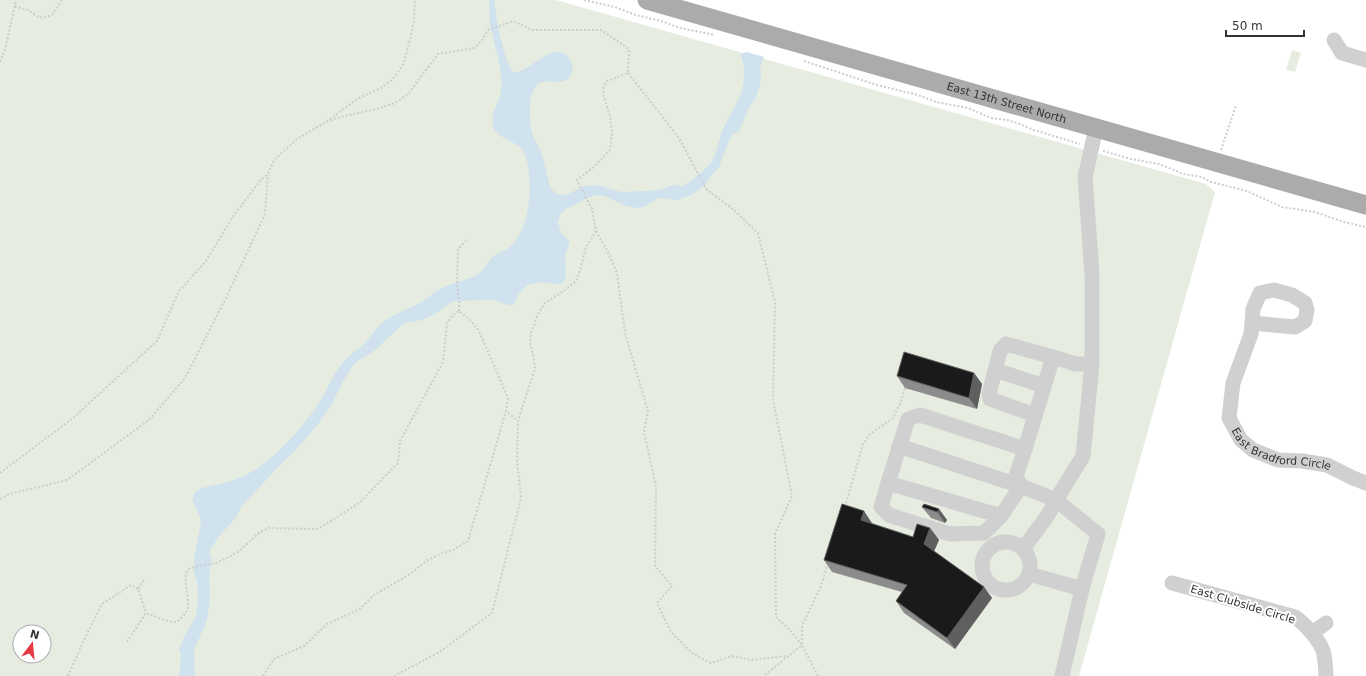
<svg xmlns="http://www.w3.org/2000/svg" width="1366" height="676" font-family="'DejaVu Sans',sans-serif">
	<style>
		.green { fill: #e6ecdf; fill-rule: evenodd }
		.water { fill: #cfe2ee }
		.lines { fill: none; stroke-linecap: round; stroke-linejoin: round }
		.path { stroke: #cdcdcd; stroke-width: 2; stroke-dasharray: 2 2; stroke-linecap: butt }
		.minor { stroke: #d0d0d0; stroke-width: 15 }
		.major { stroke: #ababab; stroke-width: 19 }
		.wall { fill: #8c8c8c }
		.shaded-wall { fill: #5f5f5f }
		.building { fill: #1a1a1a; stroke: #5f5f5f }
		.labels { text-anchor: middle; stroke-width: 4; stroke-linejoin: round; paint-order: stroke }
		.street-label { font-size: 11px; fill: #333; stroke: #fff }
	</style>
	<rect width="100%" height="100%" fill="#fff"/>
	<path class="green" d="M0,0H556L1206,184L1215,192L1079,676H0ZM20,632H44V656H20Z
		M1292,50L1301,53L1295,72L1286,70Z"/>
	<path class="water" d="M489,0H495C494,13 505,65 514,73C529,72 555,39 569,58C571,61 572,64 573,67C569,94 545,72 535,87C528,97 529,124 533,135C535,141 539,146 541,152C545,163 547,175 550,187C564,206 576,185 591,185C602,184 612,191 623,192C628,193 633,191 638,191C646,191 654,191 662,189C666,188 670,186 674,185C677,184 680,186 682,186C687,185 710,166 712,161C719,148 719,134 727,121C739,101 750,80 741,56L742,53L747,52L764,57L760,68L761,74V81L756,98L748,109L739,131L733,134L729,140L719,167L709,179L706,184L692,195L676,200L659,198L644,207L637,208L624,205L604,196L595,195L590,197L566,209L561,213L558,222L560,231L570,242L565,255L566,279L560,284H555L542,282L527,285L518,295L516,301L513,305H509L497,301L490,300L453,301L433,315L422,320L405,323L399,327L392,335L387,338L377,349L361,359L355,363L343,381L333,402L318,424L294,452L282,463L241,507L235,519L219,536L210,550V555L212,559L209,575L210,589L209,607L207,620L194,650L195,676H179L181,655L179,649L186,633L196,617L197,609L198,592L197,581L194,572V558L201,523L200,517L192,499L196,491L202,488C215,485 229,482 241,477C269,467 303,427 319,403C327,390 332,376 341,365C347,356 356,352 364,344C370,338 374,330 381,324C393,314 407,310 420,303C426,300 430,295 436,291C441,288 447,286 452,284C460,281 469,279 477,275C485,270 488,260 495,255C499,253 504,251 507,249C521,239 525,223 528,208C531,193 531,156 519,146C511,140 496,137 493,126C490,110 500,104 501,90C503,70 494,43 490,24C489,16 490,7 489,0Z"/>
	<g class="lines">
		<path class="path" d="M584,0L615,7L636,15L661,21L680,28L715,35
			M15,6C19,8 24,9 28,10C40,17 36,20 52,15L62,0
			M804,61L877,85L918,95L936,102L968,108L991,118L1007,120L1020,124L1034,130L1080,144
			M0,62L5,50L16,0
			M628,73L679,138L707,190L734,210L758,233L775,302L773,400L792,496L775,534L776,617L791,631L802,645L764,676
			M1221,150L1236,105
			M1103,151L1131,159L1159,164L1184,174L1201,177L1211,182L1247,191L1282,207L1315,212L1344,222L1366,227
			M596,231L608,252L617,273L625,333L648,411L644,432L656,487L655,566L672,586L657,603L671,632L693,654L711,663L732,656L751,660L788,656
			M459,311V301L457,282L458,249L468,239
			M0,473L73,418L157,341L179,291L206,261L234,215L260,181L268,174L274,160L297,139L326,122L357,99L381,88L393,79L403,65L410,40L414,21L415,0
			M0,499L9,494L67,480L149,420L185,378L227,296L265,214L268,175
			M845,507L863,444L870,434L893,418L900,404L905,388
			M144,580L138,589L146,613
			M127,642L146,613C154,616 164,621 173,622C177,622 179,621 181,618C198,605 177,578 190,568L216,563L229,557L239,551L260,532L269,528L318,529L359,503L398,463L400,441L443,362L447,323L453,315L459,311L470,320L479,331L508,398L506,411L518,421L535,368L533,355L530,343L531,333L538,314L545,303L565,290L576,281L581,267L586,247L596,231L592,209L577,180L595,166L610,150L612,133L610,116L603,94L604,86L607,81L628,73L629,49L601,30H532L513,21L488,30L482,40L474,48L438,54L408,94L395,103L377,109L340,117L326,122
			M68,676L84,640L102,604L131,585L138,589
			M263,676L274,659L304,646L327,624L360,609L374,595L410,574L426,561L440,554L453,550L468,541L506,411
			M394,676L441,651L492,613L521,498L517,460L518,421
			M818,676L802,645V626L821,586L828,563"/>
		<g class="minor">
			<path d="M1334,40L1342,53L1366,60"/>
			<path d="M1274,290L1292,295L1305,303L1307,310L1305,321L1295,327L1252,323L1253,309L1260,293Z"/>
			<path id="s1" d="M1252,323L1251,334L1233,383L1229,418L1241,440L1253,450L1278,460L1302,461L1327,465L1353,478L1366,483"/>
			<path d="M995,370L1044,386"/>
			<path d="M1035,415L990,399L989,394L1000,351L1006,344L1053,357"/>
			<path d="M899,446L1021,486"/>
			<path d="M888,483L881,507L889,515L950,534L984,533L1001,516L1021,486L1056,500L1048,515L1023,549"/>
			<path d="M1021,486L1016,476L1025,449"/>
			<path d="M1001,516L888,483L908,419L920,415L1025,449L1053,357L1076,364H1092"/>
			<circle cx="1006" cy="566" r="24"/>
			<path d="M1029,574L1082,589"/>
			<path d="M1172,583L1295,617C1305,624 1321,641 1324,654C1325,661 1326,669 1326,676"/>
			<path d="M1312,633L1326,623"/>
			<path d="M1062,676L1082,589L1098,534L1056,500L1083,456L1092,364V274L1085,177L1096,128"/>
		</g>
		<path class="major" id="s2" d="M647,0L1366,205"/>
	</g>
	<path class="wall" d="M974,373L982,384L977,409L905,388L897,376Z
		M922,507L939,509L947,520L945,523L931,518Z
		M872,523L871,524L913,537L930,528L939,540L934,551L984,587L992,598L955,649L904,613L896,601L902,592L832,572L824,560Z"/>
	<path class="shaded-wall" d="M974,373L982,384L977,409L969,398Z
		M939,509L947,520L945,523L937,512Z
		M864,511L872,523L869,532L861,520Z
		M930,528L939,540L932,556L924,544Z
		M984,587L992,598L955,649L947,638Z"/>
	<path class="building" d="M904,352L974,373L969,398L897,376Z
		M842,504L864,511L861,520L913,537L917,524L930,528L924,544L984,587L947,638L896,601L907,585L824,560Z
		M924,504L939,509L937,512L922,507Z"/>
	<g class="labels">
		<g class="street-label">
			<text dy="4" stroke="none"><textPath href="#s2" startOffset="374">East 13th Street North</textPath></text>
			<text dy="4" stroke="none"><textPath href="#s1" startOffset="165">East Bradford Circle</textPath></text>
			<text transform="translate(1243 604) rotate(17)" y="4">East Clubside Circle</text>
		</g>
	</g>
	<g transform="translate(32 644) rotate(16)"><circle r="19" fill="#ffffff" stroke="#adadad"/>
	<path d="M0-3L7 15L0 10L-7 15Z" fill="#e63946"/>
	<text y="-6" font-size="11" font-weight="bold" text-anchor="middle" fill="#333333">N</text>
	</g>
	<path d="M1226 30v6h78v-6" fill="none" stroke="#333333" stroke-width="2"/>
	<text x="1232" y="30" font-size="12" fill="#333333" stroke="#ffffff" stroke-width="3" paint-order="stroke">50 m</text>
</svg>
